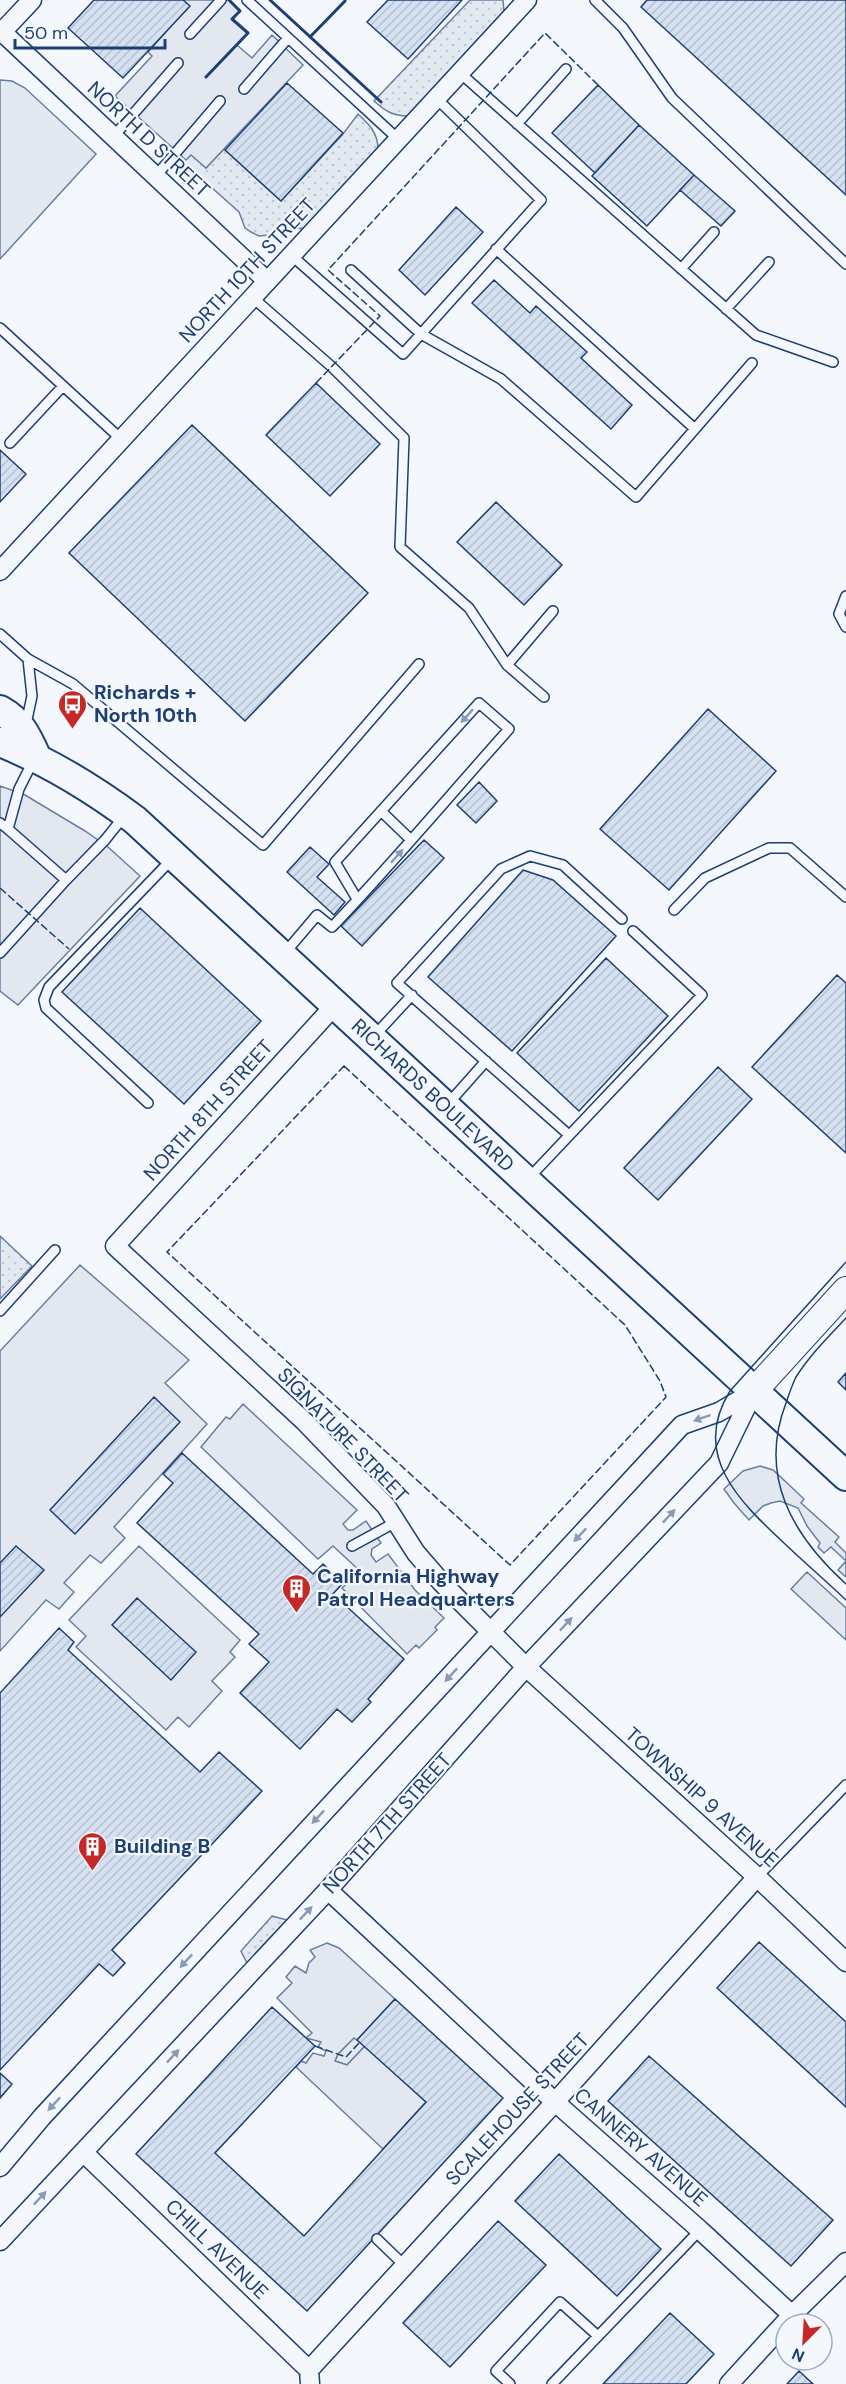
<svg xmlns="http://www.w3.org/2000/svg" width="846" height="2384" font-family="'DM Sans',sans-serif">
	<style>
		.grass { fill: url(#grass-dots); stroke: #687fa3; stroke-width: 1.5 }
		.green { fill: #e3e9f0; stroke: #687fa3; stroke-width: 1.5 }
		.parking { fill: #e3e8f0; stroke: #687fa3; stroke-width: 1.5 }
		.building { fill: url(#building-hatch); stroke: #1d3f73; stroke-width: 1.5 }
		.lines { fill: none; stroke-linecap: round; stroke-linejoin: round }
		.lane-casing { stroke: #1d3f73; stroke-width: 12 }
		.street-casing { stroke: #1d3f73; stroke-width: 21 }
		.secondary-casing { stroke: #1d3f73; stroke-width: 28 }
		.primary-casing { stroke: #1d3f73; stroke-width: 32 }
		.lane { stroke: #f4f7fb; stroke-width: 9 }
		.street { stroke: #f4f7fb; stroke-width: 18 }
		.secondary { stroke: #f4f7fb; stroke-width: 26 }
		.primary { stroke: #f4f7fb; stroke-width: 28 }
		.tram { stroke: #1d3f73; stroke-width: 1.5 }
		.fence { stroke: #1d3f73; stroke-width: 1.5; stroke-dasharray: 8 3; stroke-linecap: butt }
		.wall { stroke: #1d3f73; stroke-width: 3 }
		.oneway { fill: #889bb7 }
		.labels { text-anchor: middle; stroke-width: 4.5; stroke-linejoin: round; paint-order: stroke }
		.street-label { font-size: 20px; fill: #1d3f73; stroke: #f4f7fb }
		.poi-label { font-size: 20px; font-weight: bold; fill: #1d3f73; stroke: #f4f7fb; text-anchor: start }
	</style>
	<defs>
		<pattern id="grass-dots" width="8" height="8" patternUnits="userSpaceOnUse" patternTransform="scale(1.5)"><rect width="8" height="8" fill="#e3e9f0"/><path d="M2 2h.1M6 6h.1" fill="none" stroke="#c2c9d1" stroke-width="1.8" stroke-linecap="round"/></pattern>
		<pattern id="building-hatch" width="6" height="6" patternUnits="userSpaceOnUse" patternTransform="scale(1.5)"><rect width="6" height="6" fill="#d5e0f0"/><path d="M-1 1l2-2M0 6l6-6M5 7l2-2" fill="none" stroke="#b6c1d1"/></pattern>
	</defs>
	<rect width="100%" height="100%" fill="#f4f7fb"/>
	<path class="grass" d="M470,0H503L504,12L408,116C393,116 385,111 374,101Z
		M358,114C369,124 378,133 378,149L309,228L288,229L283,224L269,235L259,236L251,232L245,228L239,212L183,162L191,154L206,168L224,149L281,201L343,134Z
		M0,1236L32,1266L0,1299Z
		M272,1916L287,1920L247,1963L241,1951Z"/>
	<path class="green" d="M0,80L12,81L25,88L96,154L0,259Z
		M354,2037L365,2046L347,2065L335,2061L338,2054Z"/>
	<path class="parking" d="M183,0H229L240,11L233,19L248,33L237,45L252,58L272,35L303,65L206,168L191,155L186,160L115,96L152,56L148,52L189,6Z
		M0,786L25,795L85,831L108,847L140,876L18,1005L0,991Z
		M80,1265L189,1360L165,1383L207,1424L114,1527L125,1538L101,1563L90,1555L64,1583L74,1592L59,1609L46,1600L0,1651V1351Z
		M243,1404L357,1510L343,1524L348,1530H353L366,1521L381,1543L372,1549L371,1555L376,1562L388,1554L415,1590L444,1618L435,1627L437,1630L419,1648L416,1645L407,1654L342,1588L361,1572L333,1546L318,1559L201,1447L226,1417L230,1419Z
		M760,1466L773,1470L786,1482L804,1499L801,1503L839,1537L835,1542L846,1553V1577L838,1570L846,1561L831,1547L824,1553L818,1547L820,1543L807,1526L798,1508L780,1501L771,1503L763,1506L749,1520L734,1503L724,1489L743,1471Z
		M139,1546L240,1640L230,1652L235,1657L212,1681L222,1691L189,1727L178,1717L166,1730L76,1647L86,1636L69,1620Z
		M807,1572L846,1608V1640L791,1589Z
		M327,1943L339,1948L395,1999L357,2040L354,2038L338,2054L335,2061L347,2065L365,2046L426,2102L383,2149L296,2067L301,2061L306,2063L313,2053L324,2056L326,2051L318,2047L321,2042L306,2038L312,2033L277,1998L292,1983L286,1977L295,1966L306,1973L309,1963L315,1957L310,1950Z"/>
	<path class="building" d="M94,0H183L190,6L123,78L68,28Z
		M388,0H462L408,59L367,22Z
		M647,0H846V195L641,7Z
		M287,83L343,133L281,201L225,150Z
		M598,85L639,125L595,173L552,133Z
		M639,125L694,175L647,226L592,176Z
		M694,175L735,211L721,226L680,190Z
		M456,207L483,232L425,295L399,270Z
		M494,280L530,313L536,306L587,352L581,358L632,405L611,429L472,303Z
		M316,383L380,444L330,496L266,435Z
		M192,425L368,593L245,721L69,553Z
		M0,450L26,474L0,502Z
		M496,502L562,565L524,605L457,542Z
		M708,709L776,771L669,890L600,829Z
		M479,782L497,801L476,823L457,805Z
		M424,840L444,858L362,946L341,926Z
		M310,847L329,864L317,877L345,902L334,915L287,872Z
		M523,870L553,880L616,936L512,1051L428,977Z
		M140,908L261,1021L184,1104L62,992Z
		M606,958L668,1016L579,1111L517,1053Z
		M837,975L846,983V1153L752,1067Z
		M718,1067L752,1099L658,1200L624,1168Z
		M846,1373V1390L838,1382Z
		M154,1397L180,1422L75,1534L50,1510Z
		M182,1453L313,1574L323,1564L343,1583L333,1594L404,1659L368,1699L371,1702L352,1722L337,1709L300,1749L240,1693L269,1662L249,1644L259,1634L137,1523L173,1483L163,1474Z
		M16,1546L44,1570L0,1617V1563Z
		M137,1598L196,1652L171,1680L112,1625Z
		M59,1628L74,1642L68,1650L200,1772L219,1752L262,1791L112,1950L125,1963L113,1976L99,1964L0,2070V1693Z
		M759,1942L846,2022V2107L717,1988Z
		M395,1999L503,2098L307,2311L136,2154L272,2007L315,2046L215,2153L304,2236L426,2102L357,2040Z
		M649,2056L833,2220L791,2266L608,2101Z
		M0,2073L12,2084L0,2098Z
		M559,2154L661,2249L617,2296L515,2201Z
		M498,2221L546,2265L450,2367L403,2323Z
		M670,2313L714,2354L686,2384H603Z
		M799,2371L813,2384H787Z"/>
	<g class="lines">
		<defs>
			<path id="lane" d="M247,0L398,139
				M595,0L623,28L672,98L846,264
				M190,34L221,0
				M459,72L756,335L833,362
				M244,89L288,38
				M517,124L566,69
				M113,137L178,63
				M155,177L220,101
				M496,249L695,429
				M291,255L403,354L541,200L436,98
				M681,269L714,232
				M351,270L421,334L501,379L636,497L752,363
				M252,297L332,367L404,438L400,547L469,608L507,665L544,697
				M726,309L769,262
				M0,328L121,439
				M10,443L63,386
				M846,596L839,614L846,627
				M0,634L28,659L73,684L263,845L419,664
				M507,665L553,611
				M26,724L32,696L28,659
				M381,811L411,840
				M0,823L8,829L19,789L33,761
				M8,829L66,880L105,840L125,815
				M674,910L705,878L769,848H790L846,897
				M0,953L66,880
				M284,954L317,915L332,927C393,863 450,795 509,729L479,703L335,862L357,899
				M375,1035L412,995
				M148,1103L46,1008L44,1000L49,987L173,858
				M447,1105L486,1061
				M569,1135L397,983L501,869L530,856L563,865L622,919
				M528,1179L702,995L633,931
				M0,1311L55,1250
				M352,1546L396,1522
				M757,1877L846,1785
				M377,2239L405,2266
				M510,2384L496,2371L560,2302L598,2336
				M552,2384L700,2230"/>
			<path id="street" d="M0,30L267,281
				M0,34L32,0
				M0,571L527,0
				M335,1005L115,1246L304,1421L386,1506L416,1553L442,1583L526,1667L757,1877L846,1962
				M328,1890L555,2102L700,2230L792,2315
				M83,2152L309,2370L310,2384
				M0,2167L42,2117L682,1425L719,1412L753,1392
				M0,2241L328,1890L526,1667L719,1463L754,1391
				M309,2370L555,2102L757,1877
				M729,2384L792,2315L846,2262"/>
			<path id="secondary" d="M754,1391L846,1290"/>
			<path id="primary" d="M0,710C20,721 27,736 36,756
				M0,742C50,762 92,788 135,820L846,1476"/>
		</defs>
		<use href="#lane" class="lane-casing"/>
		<use href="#street" class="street-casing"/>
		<use href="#secondary" class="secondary-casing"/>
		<use href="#primary" class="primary-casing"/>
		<use href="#lane" class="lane"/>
		<use href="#street" class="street"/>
		<use href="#secondary" class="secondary"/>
		<use href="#primary" class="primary"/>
		<path class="tram" d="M846,1262L730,1391C690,1455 740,1502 785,1544C805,1563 826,1581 846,1600
			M846,1318C828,1337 810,1355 796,1377C792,1385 789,1394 786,1403C758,1476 792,1535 846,1584"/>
		<path class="fence" d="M316,383L380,316L328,270L545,33L598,85
			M0,888L69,949
			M344,1066L625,1325L660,1381L666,1397L510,1565L167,1252Z
			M315,2046L346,2057L360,2042"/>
		<path class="wall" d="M270,0L381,102
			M310,37L345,1
			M206,77L248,33L232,19L240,11L229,0"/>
	</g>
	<defs><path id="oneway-solid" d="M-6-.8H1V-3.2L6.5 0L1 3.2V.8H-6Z" transform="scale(1.5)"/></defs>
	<g class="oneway">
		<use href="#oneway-solid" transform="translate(467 716) rotate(132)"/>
		<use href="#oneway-solid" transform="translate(397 856) rotate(-48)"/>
		<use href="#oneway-solid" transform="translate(702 1418) rotate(161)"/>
		<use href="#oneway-solid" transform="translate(669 1516) rotate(-47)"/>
		<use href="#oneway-solid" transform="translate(580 1535) rotate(133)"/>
		<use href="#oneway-solid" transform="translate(566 1624) rotate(-47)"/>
		<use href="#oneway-solid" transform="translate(451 1675) rotate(133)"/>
		<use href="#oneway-solid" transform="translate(318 1817) rotate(133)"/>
		<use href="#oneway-solid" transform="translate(306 1913) rotate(-47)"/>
		<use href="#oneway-solid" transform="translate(186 1961) rotate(133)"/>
		<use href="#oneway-solid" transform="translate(173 2056) rotate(-47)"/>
		<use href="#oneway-solid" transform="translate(54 2104) rotate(133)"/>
		<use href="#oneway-solid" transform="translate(40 2198) rotate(-47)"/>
	</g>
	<defs>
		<symbol id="bus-pin" viewBox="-11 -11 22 30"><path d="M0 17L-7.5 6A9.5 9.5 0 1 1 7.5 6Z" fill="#c62828" stroke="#f4f7fb"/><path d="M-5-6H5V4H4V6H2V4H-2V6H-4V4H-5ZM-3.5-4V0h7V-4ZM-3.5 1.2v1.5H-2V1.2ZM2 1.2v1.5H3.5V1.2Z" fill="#fff"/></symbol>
		<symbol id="building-pin" viewBox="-11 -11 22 30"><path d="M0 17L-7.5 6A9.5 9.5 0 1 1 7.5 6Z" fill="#c62828" stroke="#f4f7fb"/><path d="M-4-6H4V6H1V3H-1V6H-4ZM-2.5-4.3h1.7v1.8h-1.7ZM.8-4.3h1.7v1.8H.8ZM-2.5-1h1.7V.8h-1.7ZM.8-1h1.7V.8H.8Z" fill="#fff"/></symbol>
	</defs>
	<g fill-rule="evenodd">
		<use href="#bus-pin" x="56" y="688" width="33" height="45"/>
		<use href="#building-pin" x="280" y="1572" width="33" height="45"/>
		<use href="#building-pin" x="76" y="1830" width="33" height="45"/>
	</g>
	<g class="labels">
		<g class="street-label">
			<text transform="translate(149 139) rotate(43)" y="7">NORTH D STREET</text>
			<text transform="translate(247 270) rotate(-47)" y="7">NORTH 10TH STREET</text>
			<text transform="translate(433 1095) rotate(43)" y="7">RICHARDS BOULEVARD</text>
			<text transform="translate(208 1110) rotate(-48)" y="7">NORTH 8TH STREET</text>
			<text transform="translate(343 1435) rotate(46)" y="7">SIGNATURE STREET</text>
			<text transform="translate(702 1797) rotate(42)" y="7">TOWNSHIP 9 AVENUE</text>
			<text transform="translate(387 1823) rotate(-48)" y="7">NORTH 7TH STREET</text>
			<text transform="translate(517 2109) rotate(-47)" y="7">SCALEHOUSE STREET</text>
			<text transform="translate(641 2147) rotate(41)" y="7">CANNERY AVENUE</text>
			<text transform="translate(217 2249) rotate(44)" y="7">CHILL AVENUE</text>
		</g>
		<g class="poi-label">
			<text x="94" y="699">Richards +<tspan x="94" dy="23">North 10th</tspan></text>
			<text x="317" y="1583">California Highway<tspan x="317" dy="23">Patrol Headquarters</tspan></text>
			<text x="114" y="1853">Building B</text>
		</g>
	</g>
	<g transform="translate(804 2342) rotate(204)"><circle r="28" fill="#f4f7fb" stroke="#9eadc5" stroke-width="1.5"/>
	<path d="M0-4.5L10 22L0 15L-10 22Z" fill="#c62828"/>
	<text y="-9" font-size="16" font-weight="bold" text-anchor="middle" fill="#1d3f73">N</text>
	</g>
	<path d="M15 39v9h150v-9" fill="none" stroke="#1d3f73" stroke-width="3"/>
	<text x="24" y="39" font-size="18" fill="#1d3f73" stroke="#f4f7fb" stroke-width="4.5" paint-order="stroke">50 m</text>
</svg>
